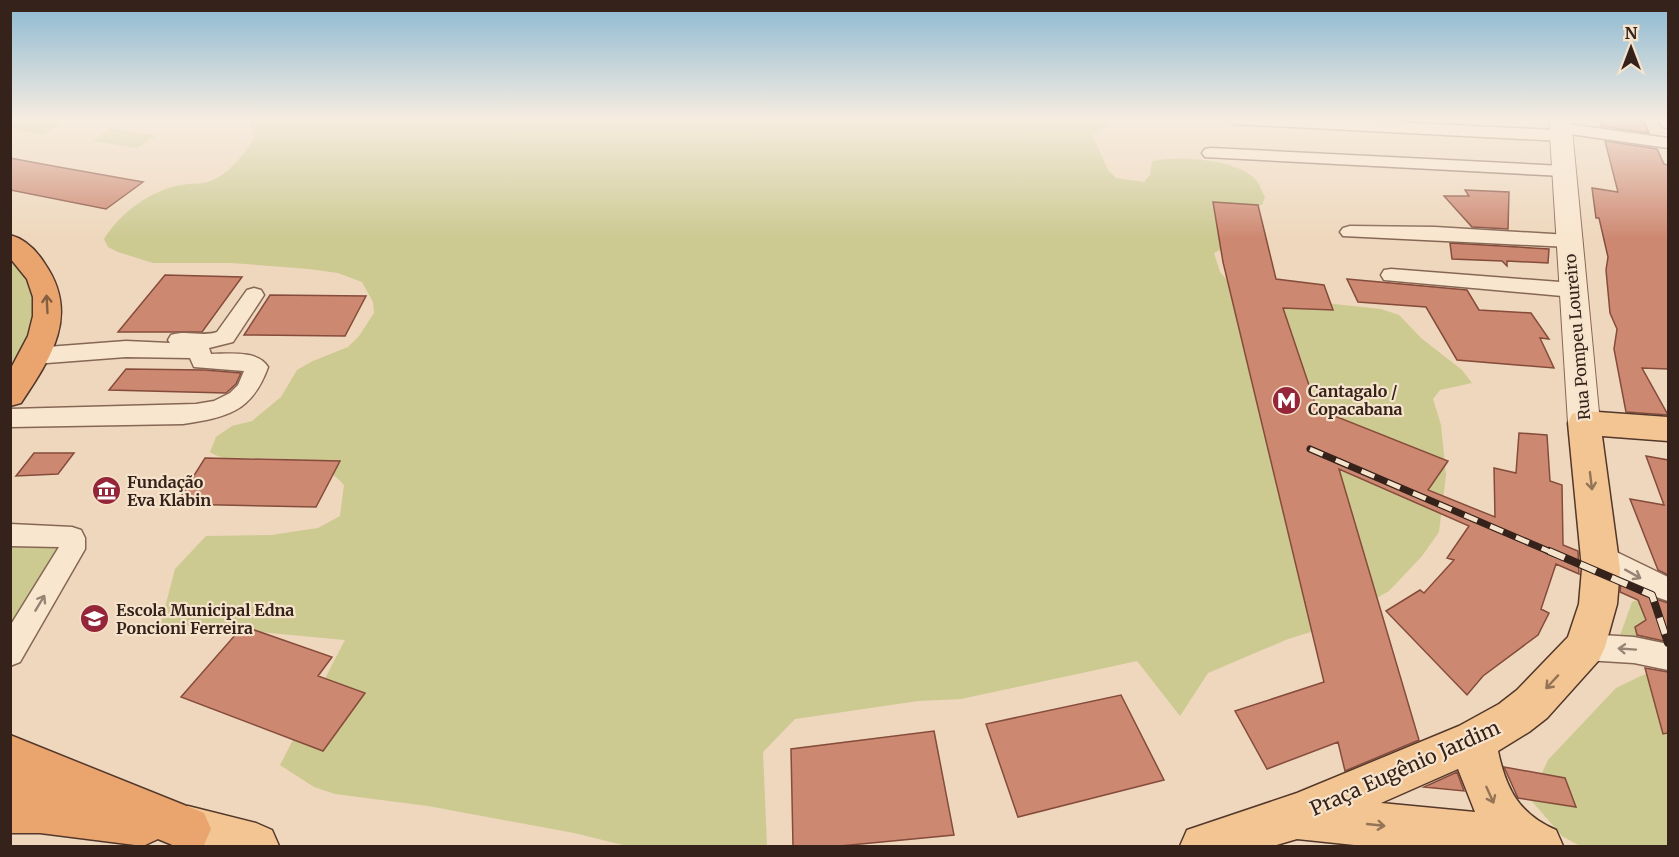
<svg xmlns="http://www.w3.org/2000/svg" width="1679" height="857" font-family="Merriweather,serif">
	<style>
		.green { fill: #ccc991 }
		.building { fill: #cd8871; stroke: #854c3b; stroke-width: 1.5 }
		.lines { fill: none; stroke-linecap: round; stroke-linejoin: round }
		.minor-casing { stroke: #866756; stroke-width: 3 }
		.tertiary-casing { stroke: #866756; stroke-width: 2 }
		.primary-casing { stroke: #53372b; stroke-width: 3 }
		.trunk-casing { stroke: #53372b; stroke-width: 3 }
		.minor { fill: #f9e6cf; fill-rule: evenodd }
		.tertiary { fill: #f9e6cf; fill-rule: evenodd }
		.primary { fill: #f3c592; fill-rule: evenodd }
		.trunk { fill: #eaa56e; fill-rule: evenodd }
		.rail-far1-casing { stroke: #35231b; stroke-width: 7 }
		.rail-casing { stroke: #35231b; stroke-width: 8 }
		.rail-far1 { stroke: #f6e3cc; stroke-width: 4.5; stroke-dasharray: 14; stroke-linecap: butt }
		.rail { stroke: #f6e3cc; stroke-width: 6; stroke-dasharray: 17; stroke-linecap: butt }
		.oneway { stroke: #865e40 }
		.oneway2 { stroke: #947456 }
		.oneway3 { stroke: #978475 }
		.labels { text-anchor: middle; stroke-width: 4.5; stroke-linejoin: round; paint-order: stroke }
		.street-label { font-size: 16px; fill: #35231b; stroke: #f6e3cc }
		.poi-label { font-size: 16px; font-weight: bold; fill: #35231b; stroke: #f6e3cc; text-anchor: start }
		.near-street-label { font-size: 20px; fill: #35231b; stroke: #f6e3cc }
	</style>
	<rect width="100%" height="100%" fill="#eed7bc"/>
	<path class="green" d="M14,119H45L63,122L43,135L11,129V121Z
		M248,119H1114L1110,125L1092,134L1108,170L1116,178L1144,182L1150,175L1152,161C1178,155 1238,159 1256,180C1260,185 1262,192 1265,197L1262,205L1249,206L1224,248L1214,253L1220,272L1229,282L1314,302L1381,309L1399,315L1421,338L1462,370L1472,383L1440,390L1433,399L1441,425L1446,475L1439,532L1422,556L1389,591L1327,627L1288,639L1208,673L1180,716L1137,661L961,699L918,701L795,719L763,752L767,846H627L574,833L428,806L335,794L314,787L280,765L345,640L161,623L175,569L206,536L271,535L318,528L340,516L344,485C323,459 285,458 254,458C234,458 227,462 210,452L216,437L232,426L252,421L281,397L297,370L313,361L348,347L359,336L374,313L373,302L362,282L338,273L309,269L232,263H153L118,252L108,247L104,239C120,213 151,190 181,185C191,183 204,185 213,180C229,173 247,152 254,137Z
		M111,128L155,136L137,148L93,141Z
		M11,257C17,265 27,274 31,283C46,312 24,352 11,377Z
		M11,543L52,544L58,548V558L11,636Z
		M1652,595L1668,601V648L1649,642L1618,641L1632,602Z
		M1653,672L1668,674V846H1580L1562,836L1530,799L1548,760L1616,688L1643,675Z"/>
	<path class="building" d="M1599,119H1643L1649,133L1601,126Z
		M1605,141L1657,149L1664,164L1668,165V369L1642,368L1668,415L1626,412L1614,349L1617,329L1610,313L1606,270L1608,257L1599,218H1596L1592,188L1618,192Z
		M10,158L53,166L143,182L106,209L10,190Z
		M1465,190L1509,192L1508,229L1472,227L1444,196H1469Z
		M1213,202L1258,205L1276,279L1324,285L1333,310L1283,308L1317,409L1448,461L1428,490L1495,517L1494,468L1516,473L1519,433L1547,435L1550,481L1562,485L1563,545L1578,551L1579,574L1556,564L1541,609L1549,613L1538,635L1483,676L1467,695L1386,611L1420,590L1424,593L1454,560L1447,558L1469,526L1339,469L1419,740L1345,771L1338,742L1267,769L1235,711L1324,682L1223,262Z
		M1450,243L1549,249L1548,263L1507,261V266L1502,261L1452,259Z
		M165,275L242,277L202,332H118Z
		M1347,279L1467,290L1479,310L1531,313L1549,339L1540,338L1554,368L1457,360L1426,307L1358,302Z
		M270,295L366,296L345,336L244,335Z
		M126,369L205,370L241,373L236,384L226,393L109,390Z
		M34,453H74L58,474L16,476Z
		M1646,456L1668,460V575L1658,570L1630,499L1664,505Z
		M205,458L340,461L316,507L176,504Z
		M1621,583L1641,594L1668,603V642L1637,635L1635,627L1646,620L1638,600L1620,592Z
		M243,626L332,657L318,676L365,693L323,751L181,697Z
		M1645,668L1668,672V733L1663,734Z
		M1121,695L1164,780L1018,817L986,724Z
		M934,731L954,835L840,846H793L791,749Z
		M1504,767L1565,778L1576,807L1518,798Z
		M1457,772L1464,791L1424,787Z"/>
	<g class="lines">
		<defs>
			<path id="minor" d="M1226,119H1335L1553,130L1551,128L1554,124L1560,123L1668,138V148L1570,134L1568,140L1562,141L1234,124Z
				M1659,119H1668V128L1662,127Z
				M1211,148L1563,166L1569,167L1572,171L1569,175L1563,176L1205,157L1202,153L1205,149Z
				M1350,226L1435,227L1569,235L1576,237L1579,241L1576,245L1569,247L1343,236L1340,232L1343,228Z
				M1391,269L1573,283L1580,285L1583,290L1580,295L1573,297L1384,280L1381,275L1384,270Z
				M254,288L261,290L264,295L233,342L209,348L211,354C229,354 258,350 268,367C252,412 227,417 183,424L10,427V409L196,404L214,401L230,393L238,385L244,371L194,367L190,358L126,357L34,364L26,361L23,356L26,351L34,348L126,341L170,343L168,340L171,335C186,330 203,337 217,332L247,290Z
				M10,524L72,527L81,530L85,538V549L20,662L10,666V626L59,547L10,546Z
				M1600,544L1668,577V601L1642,592L1590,563L1587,555L1590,547Z
				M1585,634L1634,637L1668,644V670L1634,663L1585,660L1575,656L1570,647L1575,638Z"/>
			<path id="tertiary" d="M1549,119H1571L1600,423L1595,431L1584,435L1573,431L1568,423Z"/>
			<path id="primary" d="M1584,411L1668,417V441L1602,436L1620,569L1617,604L1605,647L1599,660L1547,718L1529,732L1498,751C1506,789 1519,814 1556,830L1563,846H1364L1297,839L1273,846H1180L1187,830L1297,793L1459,726L1499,704L1517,690L1568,637L1579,604L1582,569L1568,423L1572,414ZM1458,769L1475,812L1381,803Z
				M188,806L256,823L272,830L279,846L172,845L165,829L172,813Z"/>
			<path id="trunk" d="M10,235C25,239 37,251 45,264C80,315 51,358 21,403L10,406V370L28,336L33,316V297L27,279L10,258Z
				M10,735L204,813L211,829L204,845L175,846L158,839L143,846L40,833H10Z"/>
		</defs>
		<use href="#minor" class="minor-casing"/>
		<use href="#tertiary" class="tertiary-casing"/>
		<use href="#primary" class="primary-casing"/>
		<use href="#trunk" class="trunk-casing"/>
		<use href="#minor" class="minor"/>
		<use href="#tertiary" class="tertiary"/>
		<use href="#primary" class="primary"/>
		<use href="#trunk" class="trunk"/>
		<defs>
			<path id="rail-far1" d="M1310,449L1553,553"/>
			<path id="rail" d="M1549,551L1652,595L1668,643"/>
		</defs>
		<use href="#rail-far1" class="rail-far1-casing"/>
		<use href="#rail" class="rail-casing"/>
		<use href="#rail-far1" class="rail-far1"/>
		<use href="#rail" class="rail"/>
	</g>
	<defs><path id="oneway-shaft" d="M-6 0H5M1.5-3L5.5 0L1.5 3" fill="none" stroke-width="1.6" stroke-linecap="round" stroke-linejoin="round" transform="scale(1.5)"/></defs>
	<use class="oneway" href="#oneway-shaft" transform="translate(47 304) rotate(-93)"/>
	<g class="oneway2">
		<use href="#oneway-shaft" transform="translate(1591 481) rotate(83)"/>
		<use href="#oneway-shaft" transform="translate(1552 682) rotate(133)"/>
		<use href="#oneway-shaft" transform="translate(1490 795) rotate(66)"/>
		<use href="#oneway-shaft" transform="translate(1376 825) rotate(6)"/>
	</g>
	<g class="oneway3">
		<use href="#oneway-shaft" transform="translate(1633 574) rotate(29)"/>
		<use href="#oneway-shaft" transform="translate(40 603) rotate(-59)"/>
		<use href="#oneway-shaft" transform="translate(1627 649) rotate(-176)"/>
	</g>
	<linearGradient id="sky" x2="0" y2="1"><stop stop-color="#8bb8d2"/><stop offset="0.5" stop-color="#f7ede1"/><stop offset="1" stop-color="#f7ede1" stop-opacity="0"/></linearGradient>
	<rect width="1679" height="239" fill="url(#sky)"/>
	<defs>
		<symbol id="metro-disc" viewBox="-11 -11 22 22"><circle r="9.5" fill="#952538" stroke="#f6e3cc"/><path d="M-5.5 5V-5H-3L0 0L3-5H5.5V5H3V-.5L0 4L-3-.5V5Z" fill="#fff"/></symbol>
		<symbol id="museum-disc" viewBox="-11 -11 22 22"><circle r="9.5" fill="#952538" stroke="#f6e3cc"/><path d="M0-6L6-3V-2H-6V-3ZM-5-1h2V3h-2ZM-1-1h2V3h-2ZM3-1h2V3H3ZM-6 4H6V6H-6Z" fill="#fff"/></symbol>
		<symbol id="school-disc" viewBox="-11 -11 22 22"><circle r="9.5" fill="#952538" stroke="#f6e3cc"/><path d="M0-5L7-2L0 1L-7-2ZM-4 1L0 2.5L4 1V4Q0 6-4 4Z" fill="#fff"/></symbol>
	</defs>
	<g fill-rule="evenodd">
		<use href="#metro-disc" x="1270" y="384" width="33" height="33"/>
		<use href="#museum-disc" x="90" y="474" width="33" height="33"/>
		<use href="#school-disc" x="78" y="602" width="33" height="33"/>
	</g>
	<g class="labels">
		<g class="street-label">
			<text transform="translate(1577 337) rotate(-95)" y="6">Rua Pompeu Loureiro</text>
		</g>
		<g class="poi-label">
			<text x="1308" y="397">Cantagalo /<tspan x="1308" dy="18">Copacabana</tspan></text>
			<text x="127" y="488">Fundação<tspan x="127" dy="18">Eva Klabin</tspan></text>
			<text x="116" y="616">Escola Municipal Edna<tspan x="116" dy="18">Poncioni Ferreira</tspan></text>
		</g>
		<g class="near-street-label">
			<text transform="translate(1405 768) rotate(-24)" y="7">Praça Eugênio Jardim</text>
		</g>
	</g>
	<rect width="1679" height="857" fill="none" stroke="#35231b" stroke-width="24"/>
	<g transform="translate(1631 48)" stroke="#f6e3cc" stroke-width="4.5" paint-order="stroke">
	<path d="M0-4.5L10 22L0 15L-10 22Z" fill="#35231b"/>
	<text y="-9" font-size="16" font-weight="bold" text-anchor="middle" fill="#35231b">N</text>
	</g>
</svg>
